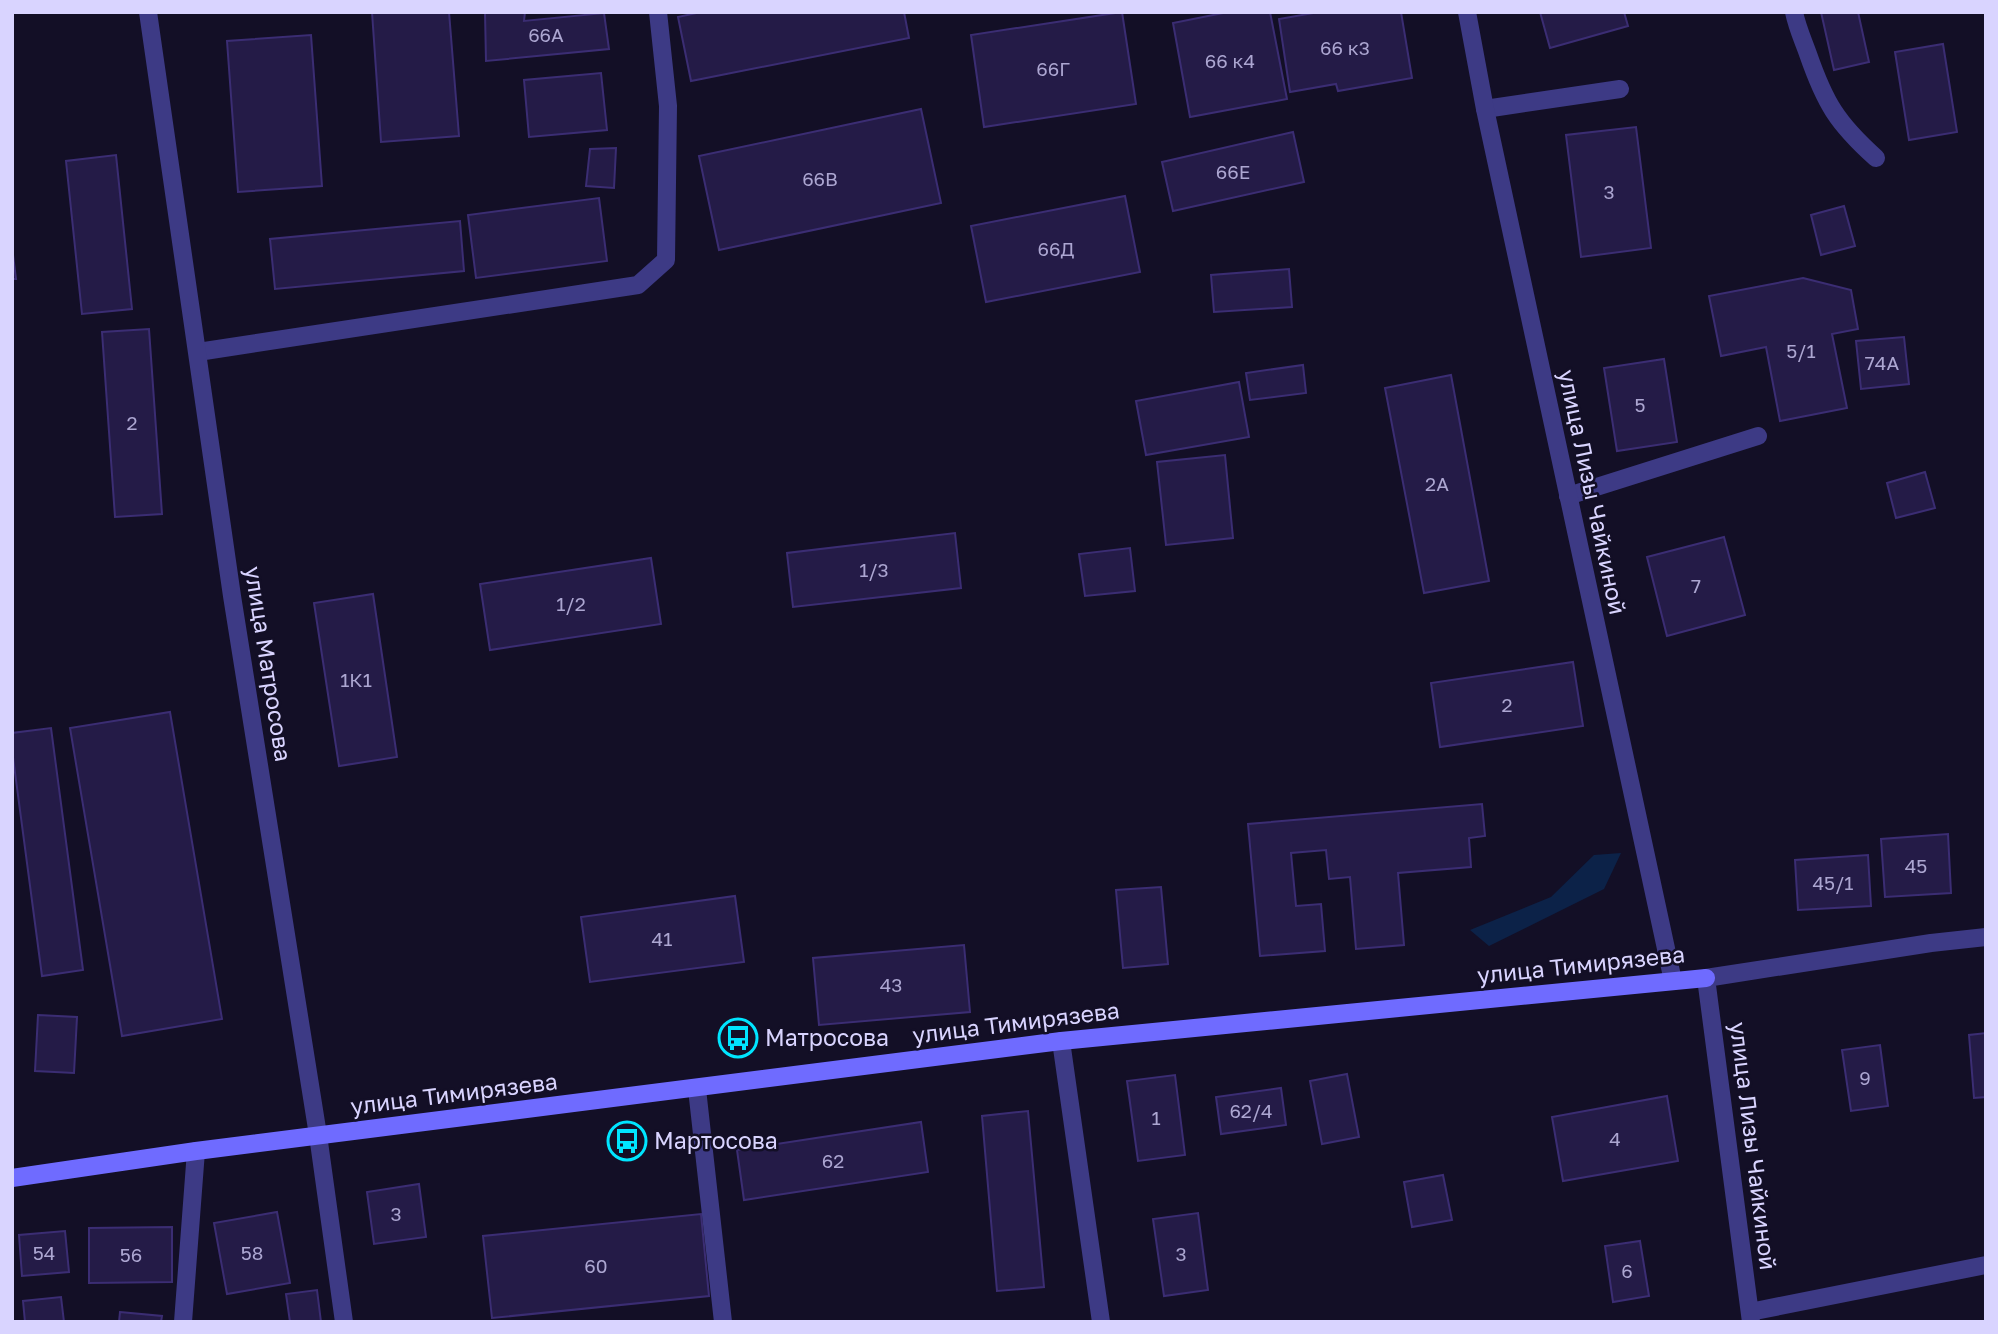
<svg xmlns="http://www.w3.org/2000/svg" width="1998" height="1334" font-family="'Golos Text',sans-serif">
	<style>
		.water { fill: #0c2248 }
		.building { fill: #241b47; stroke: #3b2d73; stroke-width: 2 }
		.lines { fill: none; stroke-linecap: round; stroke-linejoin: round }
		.lane { stroke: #3d3a85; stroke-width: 18 }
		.street { stroke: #3d3a85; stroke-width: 18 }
		.secondary { stroke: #6f6bff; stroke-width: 18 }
		.labels { text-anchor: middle; stroke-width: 5; stroke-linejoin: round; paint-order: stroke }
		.number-label { font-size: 19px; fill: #aca6d1 }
		.street-label { font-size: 23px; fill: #d9d4ff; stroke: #130f26 }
		.poi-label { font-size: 23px; fill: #d9d4ff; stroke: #130f26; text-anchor: start }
	</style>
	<rect width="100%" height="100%" fill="#130f26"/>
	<path class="water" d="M1621,853L1604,889L1489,946L1470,930L1551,897L1594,855Z"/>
	<path class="building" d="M372,12H449L459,136L381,142Z
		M485,12H525L524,21L604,13L609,49L486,61Z
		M701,12H904L909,38L691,81L678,17Z
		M1122,12L1136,104L984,127L971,35Z
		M1228,12H1270L1287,99L1190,117L1173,23Z
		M1319,12H1401L1412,78L1338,91L1336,84L1290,92L1279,19Z
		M1540,12H1624L1628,26L1550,48Z
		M1821,12H1858L1869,62L1834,70Z
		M311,35L322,186L238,192L227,41Z
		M1943,44L1957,132L1909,140L1895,52Z
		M601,73L607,130L529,137L524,80Z
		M921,109L941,203L719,250L699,156Z
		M1636,127L1651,248L1581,257L1566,135Z
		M1293,132L1304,182L1173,211L1162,162Z
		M616,148L614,188L586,186L590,149Z
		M116,155L132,309L82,314L66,161Z
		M1125,196L1140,272L986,302L971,226Z
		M599,198L607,261L476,278L468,215Z
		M1844,206L1855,246L1821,255L1811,215Z
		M460,221L464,271L275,289L270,239Z
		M12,247L16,279H12Z
		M1289,269L1292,307L1214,312L1211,275Z
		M1803,278L1851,290L1858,329L1832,334L1847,408L1780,421L1766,347L1721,356L1709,296Z
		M149,329L162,514L115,517L102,332Z
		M1904,337L1909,384L1861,389L1856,341Z
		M1664,359L1677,442L1617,451L1604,368Z
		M1303,365L1306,393L1250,400L1246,373Z
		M1451,375L1489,581L1424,593L1385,388Z
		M1239,382L1249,437L1146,455L1136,401Z
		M1225,455L1233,538L1166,545L1157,462Z
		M1925,472L1935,508L1896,518L1887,483Z
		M955,533L961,588L793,607L787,553Z
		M1724,537L1745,615L1667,636L1647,557Z
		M1130,548L1135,591L1085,596L1079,554Z
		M651,558L661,624L490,650L480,584Z
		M373,594L397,757L339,766L314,603Z
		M1573,662L1583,726L1440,747L1431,683Z
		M170,712L222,1019L122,1036L70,728Z
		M51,728L83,970L42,976L12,750V733Z
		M1482,804L1485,836L1469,838L1471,867L1398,873L1404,945L1356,949L1350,877L1329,879L1326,850L1291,853L1296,906L1321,904L1325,951L1260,956L1248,824Z
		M1948,834L1951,893L1885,897L1881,839Z
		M1868,855L1871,906L1798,910L1795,860Z
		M1161,887L1168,964L1123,968L1116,890Z
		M735,896L744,962L590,982L581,917Z
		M964,945L970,1012L819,1025L813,958Z
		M38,1015L77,1017L74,1073L35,1071Z
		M1986,1033V1097L1974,1098L1969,1035Z
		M1880,1045L1888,1106L1851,1111L1842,1050Z
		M1347,1074L1359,1137L1322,1144L1310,1081Z
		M1175,1075L1185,1155L1138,1161L1127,1081Z
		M1281,1088L1286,1125L1221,1134L1216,1097Z
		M1667,1096L1678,1161L1563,1181L1552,1117Z
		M1028,1111L1044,1287L997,1291L982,1116Z
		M921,1122L928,1172L744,1200L737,1150Z
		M1443,1175L1452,1220L1412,1227L1404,1182Z
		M419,1184L426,1237L374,1244L367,1192Z
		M277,1212L290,1283L227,1294L214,1223Z
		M1198,1213L1208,1290L1164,1296L1153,1219Z
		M701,1214L709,1296L492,1318L483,1236Z
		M172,1227V1282L89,1283V1228Z
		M65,1231L69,1272L22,1276L19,1235Z
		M1640,1241L1649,1296L1613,1302L1605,1246Z
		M317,1290L321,1322H290L286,1294Z
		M61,1297L64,1322H25L23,1301Z
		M120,1312L162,1316L161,1322H119Z"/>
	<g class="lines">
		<path class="lane" d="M1794,12C1797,27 1803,40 1808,54C1825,103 1837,123 1876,158
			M1485,109L1620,89
			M198,352L638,285L666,260L668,106L658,12
			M1568,496L1758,436
			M697,1089L723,1322
			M183,1322L196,1151"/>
		<path class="street" d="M148,12L232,596L318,1135L344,1322
			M1467,12L1485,109L1673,981
			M1061,1041L1101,1322
			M1750,1312L1986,1265
			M1751,1322L1706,978L1931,943L1986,937"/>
		<path class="secondary" d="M12,1178L196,1151L1061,1041L1706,978"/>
	</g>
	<defs>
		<symbol id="bus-ring" viewBox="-11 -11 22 22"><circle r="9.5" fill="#130f26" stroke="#00e5ff" stroke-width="1.5"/><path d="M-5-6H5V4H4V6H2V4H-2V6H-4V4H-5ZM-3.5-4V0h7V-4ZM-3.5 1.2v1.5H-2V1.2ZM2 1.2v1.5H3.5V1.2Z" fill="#00e5ff"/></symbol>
	</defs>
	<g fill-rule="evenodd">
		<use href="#bus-ring" x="716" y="1016" width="44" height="44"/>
		<use href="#bus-ring" x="605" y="1119" width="44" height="44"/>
	</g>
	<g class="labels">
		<g class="number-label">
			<text x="546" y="42">66А</text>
			<text x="1345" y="55">66 к3</text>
			<text x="1230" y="68">66 к4</text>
			<text x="1053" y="76">66Г</text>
			<text x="1233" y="179">66Е</text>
			<text x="820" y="186">66В</text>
			<text x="1609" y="199">3</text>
			<text x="1056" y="256">66Д</text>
			<text x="1801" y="358">5/1</text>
			<text x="1882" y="370">74А</text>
			<text x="1640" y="412">5</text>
			<text x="132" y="430">2</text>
			<text x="1437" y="491">2А</text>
			<text x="874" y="577">1/3</text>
			<text x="1696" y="593">7</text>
			<text x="571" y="611">1/2</text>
			<text x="356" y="687">1К1</text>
			<text x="1507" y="712">2</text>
			<text x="1916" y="873">45</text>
			<text x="1833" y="890">45/1</text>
			<text x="662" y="946">41</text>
			<text x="891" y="992">43</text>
			<text x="1865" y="1085">9</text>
			<text x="1251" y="1118">62/4</text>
			<text x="1156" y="1125">1</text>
			<text x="1615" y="1146">4</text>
			<text x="833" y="1168">62</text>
			<text x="396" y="1221">3</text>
			<text x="44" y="1260">54</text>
			<text x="252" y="1260">58</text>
			<text x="1181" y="1261">3</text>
			<text x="131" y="1262">56</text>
			<text x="596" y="1273">60</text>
			<text x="1627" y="1278">6</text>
		</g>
		<g class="street-label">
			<text transform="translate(1592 492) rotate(78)" y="8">улица Лизы Чайкиной</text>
			<text transform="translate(268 664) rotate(81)" y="8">улица Матросова</text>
			<text transform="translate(1581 965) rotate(-6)" y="8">улица Тимирязева</text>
			<text transform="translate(1016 1023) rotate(-7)" y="8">улица Тимирязева</text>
			<text transform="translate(454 1094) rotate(-7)" y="8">улица Тимирязева</text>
			<text transform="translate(1753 1146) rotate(83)" y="8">улица Лизы Чайкиной</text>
		</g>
		<g class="poi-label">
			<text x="765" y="1046">Матросова</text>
			<text x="654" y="1149">Мартосова</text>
		</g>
	</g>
	<rect width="1998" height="1334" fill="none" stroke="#d9d4ff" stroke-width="28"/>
</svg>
